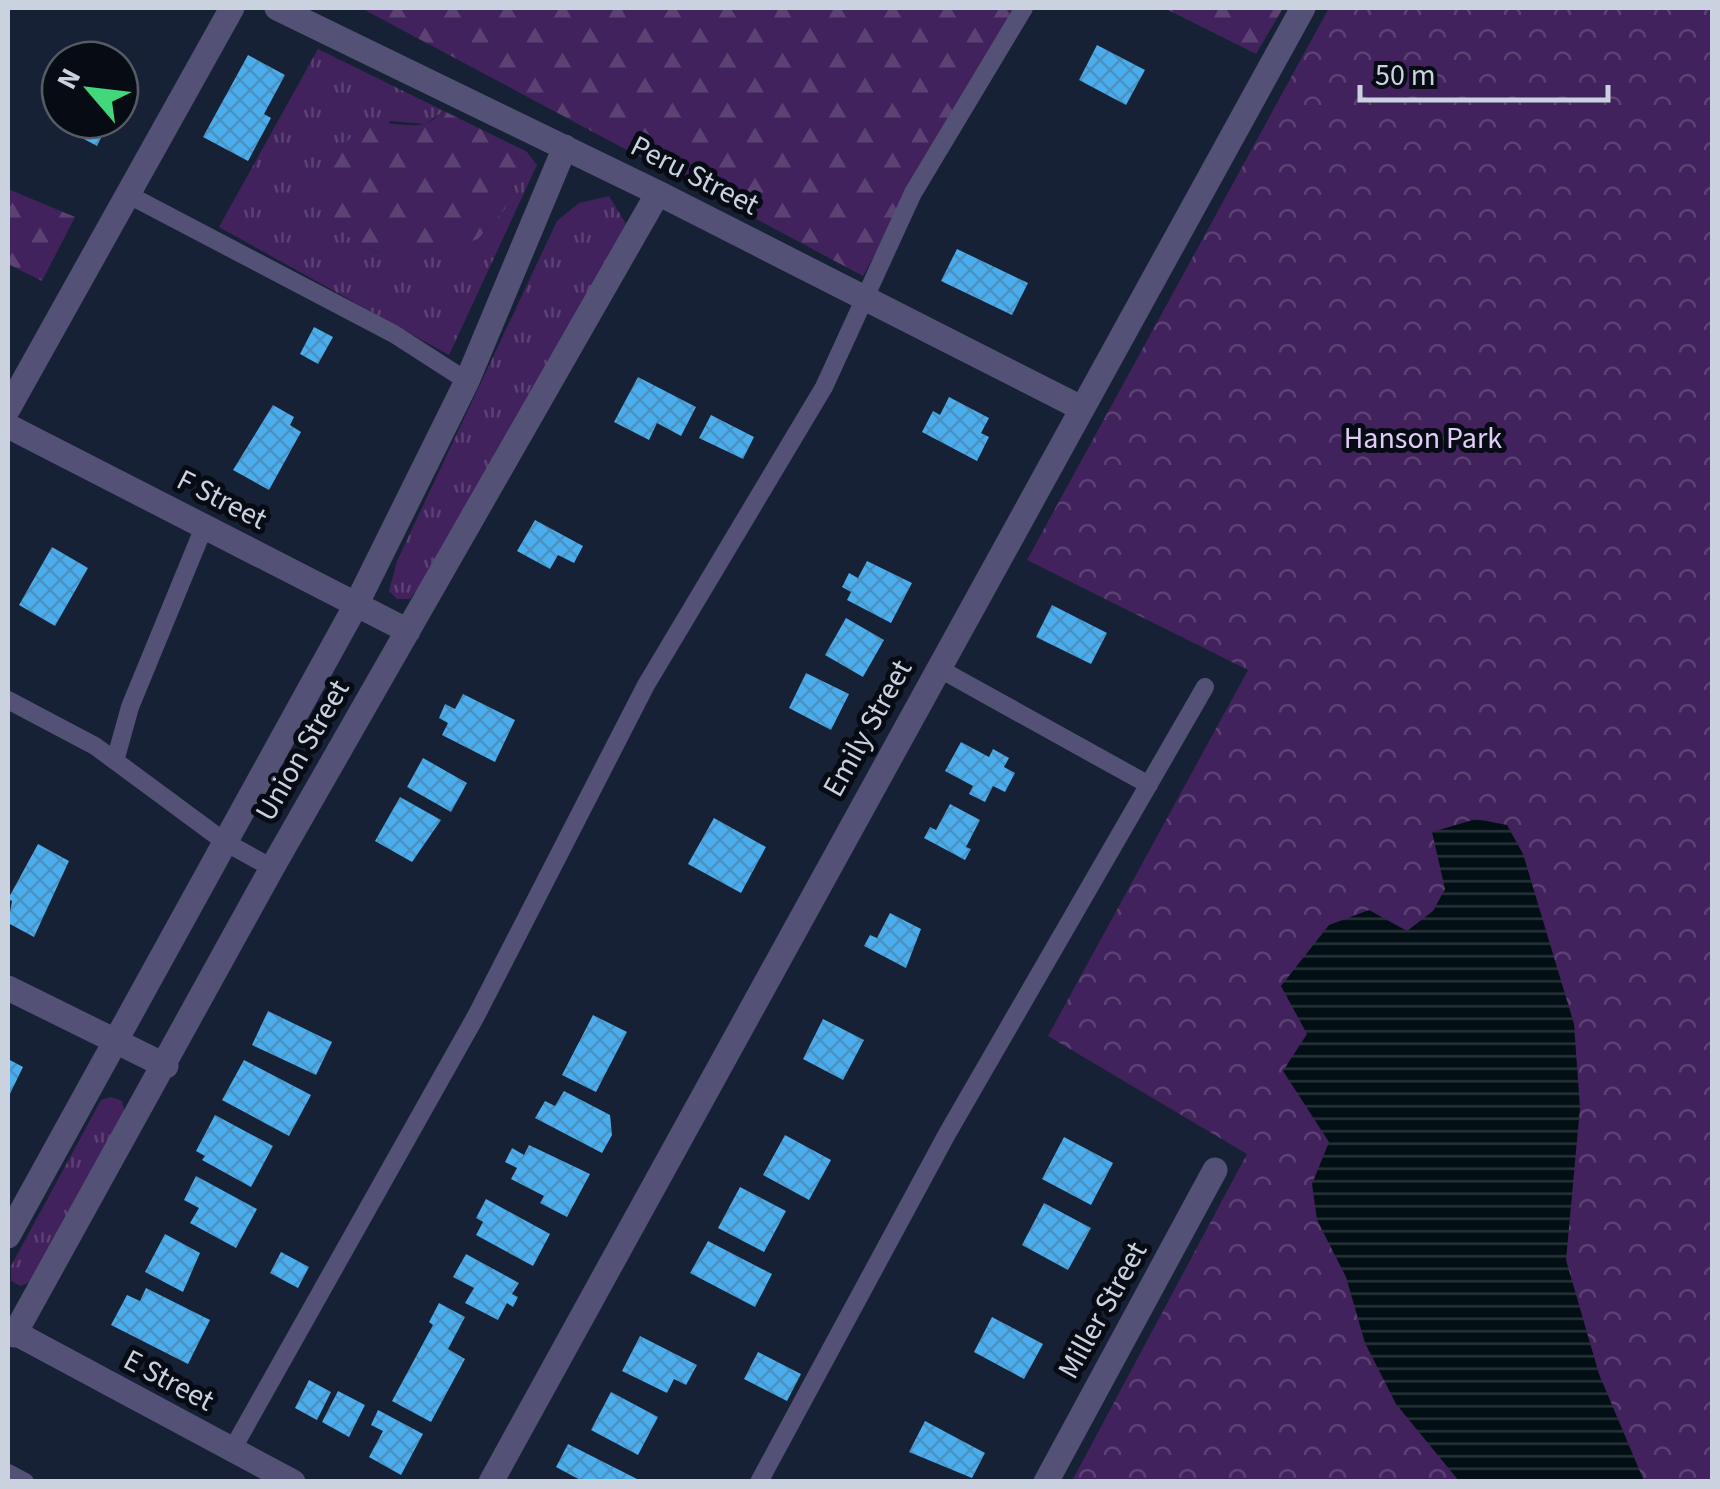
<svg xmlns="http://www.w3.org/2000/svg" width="1720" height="1489" font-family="'Source Sans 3',sans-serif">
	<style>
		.grass { fill: url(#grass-tufts) }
		.forest { fill: url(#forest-firs) }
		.park { fill: url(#park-crowns) }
		.water { fill: url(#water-rules) }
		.building { fill: url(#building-cross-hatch) }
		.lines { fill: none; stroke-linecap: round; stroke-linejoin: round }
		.service { stroke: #535276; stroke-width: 18 }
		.minor { stroke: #535276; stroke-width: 25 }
		.labels { text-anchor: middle; stroke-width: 10; stroke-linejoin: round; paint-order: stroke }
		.street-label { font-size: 30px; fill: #cad2df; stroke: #070b14 }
		.park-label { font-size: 30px; fill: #e1ccf8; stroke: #070b14 }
	</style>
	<defs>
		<pattern id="grass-tufts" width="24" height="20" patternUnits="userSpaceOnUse" patternTransform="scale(2.5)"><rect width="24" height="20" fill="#42225c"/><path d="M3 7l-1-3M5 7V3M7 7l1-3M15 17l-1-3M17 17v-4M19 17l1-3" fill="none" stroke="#5c4173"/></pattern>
		<pattern id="forest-firs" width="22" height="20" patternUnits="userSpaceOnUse" patternTransform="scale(2.5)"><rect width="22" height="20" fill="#42225c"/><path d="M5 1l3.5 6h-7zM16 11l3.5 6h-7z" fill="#5c4173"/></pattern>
		<pattern id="park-crowns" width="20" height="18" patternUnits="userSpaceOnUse" patternTransform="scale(2.5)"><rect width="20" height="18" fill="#42225c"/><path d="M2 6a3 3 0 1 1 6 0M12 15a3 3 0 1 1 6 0" fill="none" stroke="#5c4173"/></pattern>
		<pattern id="water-rules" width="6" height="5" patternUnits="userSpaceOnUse" patternTransform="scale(2.5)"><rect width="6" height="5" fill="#021015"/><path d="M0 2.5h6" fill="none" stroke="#263237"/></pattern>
		<pattern id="building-cross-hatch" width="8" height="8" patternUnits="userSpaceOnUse" patternTransform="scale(2.5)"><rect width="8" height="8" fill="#4caded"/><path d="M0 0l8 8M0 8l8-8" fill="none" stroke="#4892c2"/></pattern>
	</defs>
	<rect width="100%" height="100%" fill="#172135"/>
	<path class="grass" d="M318,49L444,111L425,124L390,121L345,234L378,253L409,243L440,252L478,239L505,209L520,166L511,144L526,151L537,165L449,355L219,227Z
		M609,196L626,224L441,556L410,599H397L389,591L397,561L557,221L579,203Z
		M111,1097L122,1101L125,1114L34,1280L21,1286L11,1281V1266L101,1100Z"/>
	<path class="forest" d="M361,8H1014L863,276Z
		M1164,8H1283L1256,54Z
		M444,111L511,144L520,166L505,209L478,239L440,252L409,243L379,253C369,247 353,242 345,234C311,200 325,151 363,129C384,117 404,129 424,124C430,123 439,115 444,111Z
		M8,189L75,217L42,281L8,264Z"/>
	<path class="park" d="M1329,8H1712V1481H1072L1247,1154L1048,1036L1248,670L1027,560Z"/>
	<path class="water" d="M1476,819L1507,825L1523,854L1574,1024L1580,1108L1566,1260L1599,1374L1644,1481H1459L1396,1404L1365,1343L1346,1277L1317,1220L1312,1184L1329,1142L1283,1071L1307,1034L1281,986L1329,925L1369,910L1407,931L1433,911L1445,889L1432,832Z"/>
	<path class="building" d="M1097,45L1145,70L1126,105L1079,80Z
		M248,55L285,75L264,114L271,118L248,161L203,137Z
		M120,63L136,72L120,102Z
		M61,120H110L97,146L58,125Z
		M957,249L1028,283L1012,315L941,281Z
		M314,327L333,337L318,364L300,354Z
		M638,377L696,407L681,436L657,423L649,440L614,422Z
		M949,397L989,418L981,433L989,437L977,461L922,432L933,411L940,415Z
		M273,405L294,417L290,425L301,432L269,490L233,470Z
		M711,415L754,437L743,459L699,438Z
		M535,520L583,546L574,563L558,555L550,569L517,551Z
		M52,547L88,568L55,626L19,605Z
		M867,561L912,583L891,623L847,600L851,592L842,587L849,573L858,578Z
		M1052,605L1107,633L1091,664L1036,637Z
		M846,618L884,640L863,677L825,655Z
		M806,673L849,694L831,730L789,708Z
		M463,694L515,720L495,762L442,735L448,723L439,718L445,704L455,709Z
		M961,742L989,757L993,749L1009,758L1004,767L1015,773L1005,792L993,786L985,802L969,794L973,786L945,771Z
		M423,758L467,783L451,812L407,787Z
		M400,797L441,820L412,862L375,841Z
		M950,804L980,820L966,847L971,849L965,860L924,838L930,827L936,830Z
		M714,818L766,847L741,893L688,864Z
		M38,844L69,861L34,937L8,923L12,901L8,899Z
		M890,913L921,929L906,968L864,946L870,935L877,938Z
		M268,1011L332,1042L316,1075L252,1045Z
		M593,1015L627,1032L596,1092L562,1075Z
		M823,1019L864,1040L843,1080L803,1059Z
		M8,1059L23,1067L8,1098Z
		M244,1060L311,1095L289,1136L222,1100Z
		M564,1091L610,1115L612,1135L602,1153L535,1118L545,1101L555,1106Z
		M215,1115L273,1146L251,1187L202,1160L205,1156L196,1151Z
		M785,1135L831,1160L809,1200L763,1175Z
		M1064,1137L1113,1163L1091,1205L1042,1179Z
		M529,1145L590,1174L567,1217L540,1203L544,1196L511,1179L517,1168L505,1162L512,1148L524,1155Z
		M196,1176L257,1209L236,1248L190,1223L199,1208L184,1200Z
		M740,1187L786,1211L764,1252L718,1228Z
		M486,1199L550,1234L533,1266L476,1235L483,1222L476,1218Z
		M1044,1203L1091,1228L1068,1270L1022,1245Z
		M165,1234L200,1253L183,1292L145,1272Z
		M708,1241L772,1274L755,1307L690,1273Z
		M281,1252L309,1267L298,1288L270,1273Z
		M466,1254L519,1283L512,1294L518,1297L513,1307L507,1303L498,1320L465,1303L474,1288L453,1277Z
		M146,1288L210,1320L188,1364L111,1325L127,1295L140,1301Z
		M439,1303L465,1317L448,1349L465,1359L431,1422L392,1401L433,1325L429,1322Z
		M992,1317L1043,1344L1024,1379L974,1352Z
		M640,1336L697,1365L686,1385L674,1379L667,1393L622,1371Z
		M758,1352L801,1374L787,1401L744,1379Z
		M309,1380L331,1392L317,1420L295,1408Z
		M338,1391L365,1405L349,1437L322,1422Z
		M611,1392L658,1417L638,1455L591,1430Z
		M378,1410L423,1434L401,1475L369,1457L383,1431L371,1425Z
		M925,1421L985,1453L972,1478L909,1452Z
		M568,1444L643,1482H584L556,1467Z"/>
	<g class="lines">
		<path class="service" d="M127,194L394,334L467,381
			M938,668L1149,785
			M8,700L95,746L225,842L272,868
			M115,761L130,707L204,527
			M232,1450L476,1016L646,685L824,387L913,193L1024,8
			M8,1473L25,1482
			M759,1482L947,1134L1205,687"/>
		<path class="minor" d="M277,8L658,193L1081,408
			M8,409L232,8
			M8,426L408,631
			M8,988L166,1066
			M8,1236L356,605L467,381L565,147
			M8,1329L293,1482
			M14,1335L272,868L658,193
			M491,1482L1303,8
			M1046,1482L1215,1170"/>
	</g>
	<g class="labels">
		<g class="street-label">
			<text transform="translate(695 175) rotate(27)" y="10">Peru Street</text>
			<text transform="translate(222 499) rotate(27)" y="10">F Street</text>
			<text transform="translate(867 728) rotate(-61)" y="10">Emily Street</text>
			<text transform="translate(302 750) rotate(-60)" y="10">Union Street</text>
			<text transform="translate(1102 1310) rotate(-61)" y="10">Miller Street</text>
			<text transform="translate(169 1380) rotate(28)" y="10">E Street</text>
		</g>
		<g class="park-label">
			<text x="1423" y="448">Hanson Park</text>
		</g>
	</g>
	<rect width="1720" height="1489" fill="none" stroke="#cad2df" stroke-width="20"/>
	<g transform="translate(90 90) rotate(298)"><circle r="48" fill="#070b14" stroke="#555b65" stroke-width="2.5"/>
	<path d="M0-8L18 38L0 25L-18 38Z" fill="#43d77b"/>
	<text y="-15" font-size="28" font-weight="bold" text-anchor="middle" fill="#cad2df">N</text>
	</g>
	<path d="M1360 85v15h248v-15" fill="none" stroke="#cad2df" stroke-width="5"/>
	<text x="1375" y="85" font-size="30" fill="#cad2df" stroke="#070b14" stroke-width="8" paint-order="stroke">50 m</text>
</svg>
